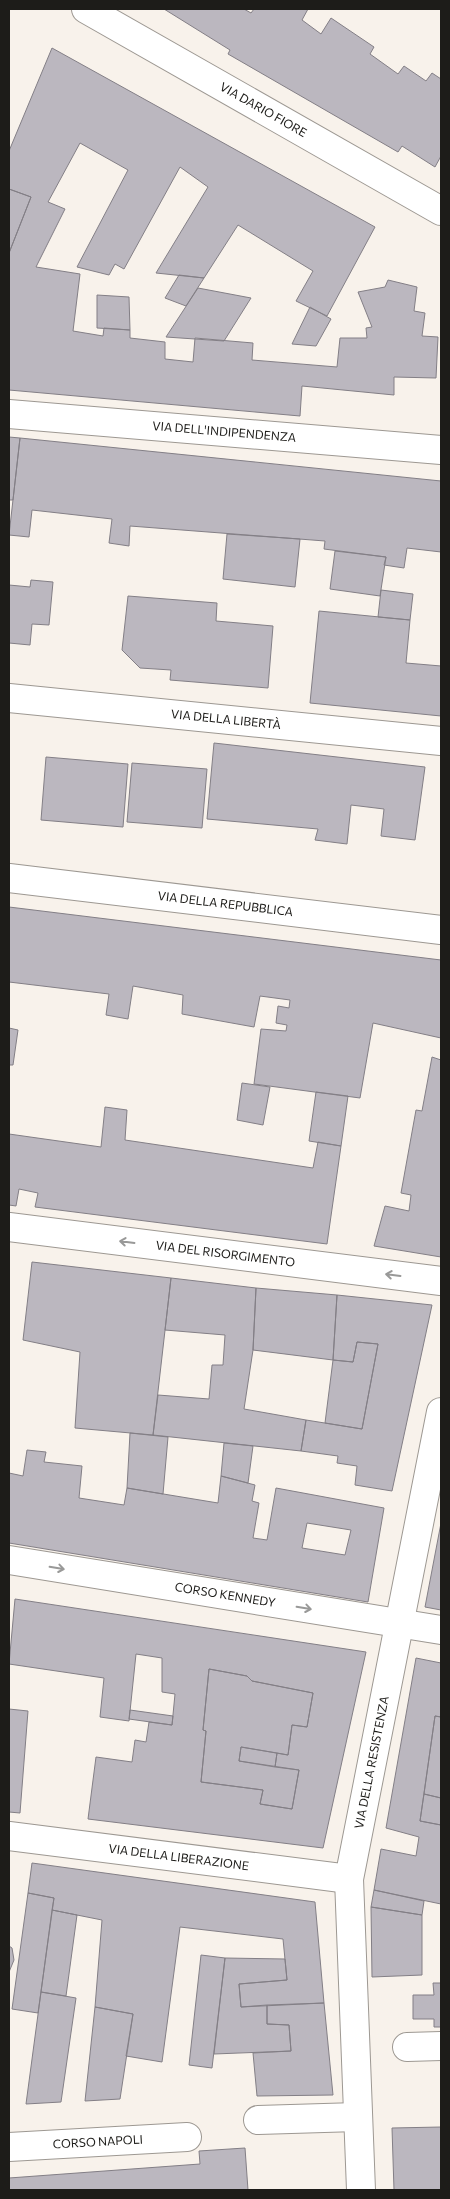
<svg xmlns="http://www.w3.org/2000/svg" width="450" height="2199" font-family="Commissioner,sans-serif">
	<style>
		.building { fill: #bbb7bf; stroke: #837f86; fill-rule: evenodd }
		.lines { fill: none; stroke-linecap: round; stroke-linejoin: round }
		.minor-casing { stroke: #9d9892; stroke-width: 30 }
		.minor { stroke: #fff; stroke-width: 28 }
		.oneway { stroke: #999998 }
		.labels { text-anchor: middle; stroke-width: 4; stroke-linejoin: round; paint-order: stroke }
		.street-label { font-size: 12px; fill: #1d1c19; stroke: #f8f2eb }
	</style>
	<rect width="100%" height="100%" fill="#f8f2eb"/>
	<path class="building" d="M164,9H244L251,13L254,9H308L302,20L321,34L331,18L374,47L370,54L398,74L404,66L426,81L432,73L441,79V156L435,167L402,146L398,152L228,54L230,50Z
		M52,48L375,227L327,316L296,301L313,271L238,225L204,278L156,273L208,187L180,167L124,269L115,264L109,275L77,267L128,170L80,143L48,202L65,209L36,267L80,274L73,331L103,336L104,328L130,330V338L165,342V359L193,362L195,338L253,343L252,360L337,367L340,338H367L366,328L372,327L358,292L385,287L388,280L417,287L414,311L425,313L422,336L438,337L436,378L394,377V395L302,386L300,416L9,390V253L31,197L9,189V151Z
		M9,189L31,197L9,253Z
		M179,275L204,278L186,306L165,298Z
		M198,288L251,298L224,341L166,337Z
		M97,295L129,297L130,330L97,328Z
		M310,307L331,319L316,346L292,344Z
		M9,437L20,438L13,500H9Z
		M20,438L441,481V552L407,548L404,568L384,565L386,557L324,549L325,541L130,526L129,546L109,543L112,519L32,510L29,537L9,535Z
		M227,534L300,539L295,587L223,579Z
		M335,551L386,557L380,596L330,589Z
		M31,580L53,582L49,625L32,624L30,645L9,643V585L30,587Z
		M381,590L413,594L410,620L378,617Z
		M128,596L217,603L216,621L273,626L268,688L170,680L171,670L140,668L122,650Z
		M319,611L410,620L406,663L441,666V716L310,703Z
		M214,743L425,767L415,840L381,836L384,809L351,805L347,844L315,840L318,829L207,819Z
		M46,757L128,764L123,827L41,820Z
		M132,763L207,769L202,828L127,822Z
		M9,907L441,960V1038L373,1023L360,1098L254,1084L261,1029L286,1031L287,1025L276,1023L278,1006L289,1008L290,1000L260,996L254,1027L182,1014L183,995L133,986L128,1019L106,1015L109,994L9,982Z
		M9,1028L18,1030L13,1065H9Z
		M432,1057L441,1060V1257L374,1246L385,1206L409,1211L411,1195L401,1193L416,1110L422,1111Z
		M242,1083L270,1087L263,1125L237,1120Z
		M316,1092L348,1096L341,1146L309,1141Z
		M105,1107L127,1110L125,1140L313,1168L318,1142L341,1146L327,1244L35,1207L38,1193L19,1189L16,1206L9,1205V1134L101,1147Z
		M32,1262L171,1278L153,1435L75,1428L80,1352L23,1340Z
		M171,1278L256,1288L253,1350L244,1409L306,1420L301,1451L153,1435L158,1395L209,1399L212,1365H223L225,1335L165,1330Z
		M256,1288L337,1295L333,1360L253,1350Z
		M337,1295L432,1305L392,1491L355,1485L357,1466L337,1463L338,1456L301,1451L306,1420L362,1429L378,1344L357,1342L353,1362L333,1360Z
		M357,1342L378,1344L362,1429L325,1423L333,1360L353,1362Z
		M130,1433L168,1437L163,1494L127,1488Z
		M224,1443L253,1446L248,1483L221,1476Z
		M27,1450L46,1452L44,1462L82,1466L79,1498L124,1505L127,1488L218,1503L221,1476L255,1485L252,1501L259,1503L253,1538L267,1540L276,1488L384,1508L368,1602L9,1543V1473L23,1476ZM307,1523L351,1530L345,1555L302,1548Z
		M441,1523V1610L425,1607Z
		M15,1599L366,1652L323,1848L88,1819L96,1757L132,1762L135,1740L146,1742L149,1722L172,1725L175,1694L162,1692V1658L136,1654L129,1721L100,1717L104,1678L9,1664ZM209,1669L247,1676L252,1681L313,1693L307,1727L292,1725L288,1755L277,1753L275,1767L299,1770L292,1809L260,1804L263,1790L201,1782L206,1731L203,1730Z
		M416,1658L441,1663V1717L435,1716L420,1821L441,1825V1904L374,1890L381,1849L416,1856L419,1837L386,1828Z
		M209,1669L247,1676L252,1681L313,1693L307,1727L292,1725L288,1755L241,1747L239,1761L299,1770L292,1809L260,1804L263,1790L201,1782L206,1731L203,1730Z
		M9,1709L28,1711L20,1813L9,1812Z
		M130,1710L173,1716L172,1725L129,1719Z
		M435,1716L441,1717V1798L424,1794Z
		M241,1747L277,1753L275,1767L239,1761Z
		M424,1794L441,1798V1825L420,1821Z
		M32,1863L315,1902L324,2003L241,2007L239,1984L287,1980L283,1939L180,1927L162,2062L126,2056L133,2014L95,2007L102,1920L52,1910L54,1898L28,1893Z
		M374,1890L424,1901L422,1915L371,1907Z
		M28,1893L54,1898L38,2013L12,2009Z
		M371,1907L422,1915V1975L372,1977Z
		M52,1910L77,1915L66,1996L41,1992Z
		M9,1946L12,1948L14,1960L9,1972Z
		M201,1955L225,1958L212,2068L189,2065Z
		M225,1958L285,1959L287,1980L239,1984L241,2007L267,2005V2024L289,2025L291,2051L214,2054Z
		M433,1983H441V2027H434V2019H413V1995H434Z
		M41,1992L76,1998L61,2102L26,2104Z
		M324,2003L333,2095L257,2096L253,2053L291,2051L289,2025L267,2024V2005Z
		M95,2007L133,2014L120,2099L85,2101Z
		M441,2127V2190H394L392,2128Z
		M245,2148L248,2190H9V2178L200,2164L199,2151Z"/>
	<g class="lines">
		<defs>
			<g id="minor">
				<path id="s1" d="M86,9L441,211"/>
				<path id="s2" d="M9,414L441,450"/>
				<path id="s3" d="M9,698L441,741"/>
				<path id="s4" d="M9,878L441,930"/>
				<path id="s5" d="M9,1227L441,1281"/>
				<path id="s6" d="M9,1560L441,1630"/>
				<path id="s7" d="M9,1836L349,1879"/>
				<path d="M407,2047L441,2046"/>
				<path d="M258,2120L357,2117"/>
				<path id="s8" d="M9,2147L187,2137"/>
				<path id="s9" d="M361,2190L349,1879L441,1412"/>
			</g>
		</defs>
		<use href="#minor" class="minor-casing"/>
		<use href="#minor" class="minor"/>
	</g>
	<defs><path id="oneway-shaft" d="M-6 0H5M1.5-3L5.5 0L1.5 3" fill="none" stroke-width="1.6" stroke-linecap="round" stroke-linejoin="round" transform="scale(1.25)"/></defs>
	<g class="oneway">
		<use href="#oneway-shaft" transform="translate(127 1242) rotate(-173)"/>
		<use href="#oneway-shaft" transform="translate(393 1275) rotate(-173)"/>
		<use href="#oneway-shaft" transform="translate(57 1568) rotate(9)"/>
		<use href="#oneway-shaft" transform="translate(304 1608) rotate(9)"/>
	</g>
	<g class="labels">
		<g class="street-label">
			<text dy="4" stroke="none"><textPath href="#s1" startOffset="204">VIA DARIO FIORE</textPath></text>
			<text dy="4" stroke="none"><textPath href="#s2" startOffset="216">VIA DELL'INDIPENDENZA</textPath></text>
			<text dy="4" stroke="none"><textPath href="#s3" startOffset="218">VIA DELLA LIBERTÀ</textPath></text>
			<text dy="4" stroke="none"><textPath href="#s4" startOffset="218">VIA DELLA REPUBBLICA</textPath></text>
			<text dy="4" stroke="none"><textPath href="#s5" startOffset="218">VIA DEL RISORGIMENTO</textPath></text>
			<text dy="4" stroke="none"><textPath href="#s6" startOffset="219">CORSO KENNEDY</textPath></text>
			<text dy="4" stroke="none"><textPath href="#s9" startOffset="430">VIA DELLA RESISTENZA</textPath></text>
			<text dy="4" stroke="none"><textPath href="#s7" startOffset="171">VIA DELLA LIBERAZIONE</textPath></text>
			<text dy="4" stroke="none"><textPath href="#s8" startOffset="89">CORSO NAPOLI</textPath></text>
		</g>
	</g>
	<rect width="450" height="2199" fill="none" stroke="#1d1c19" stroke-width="20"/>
</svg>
